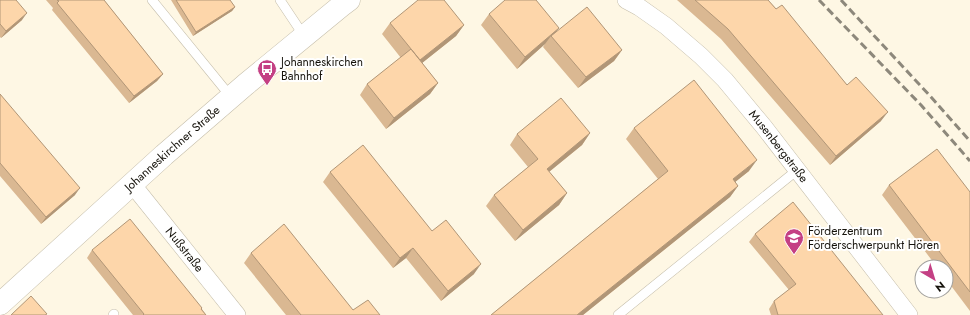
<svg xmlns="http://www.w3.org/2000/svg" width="970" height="315" font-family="Jost,sans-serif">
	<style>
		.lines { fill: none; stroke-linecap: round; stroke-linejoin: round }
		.lane-casing { stroke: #c5beab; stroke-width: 10 }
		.street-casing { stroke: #c5beab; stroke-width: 18 }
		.secondary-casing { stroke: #c5beab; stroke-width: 23 }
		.lane { stroke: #fff; stroke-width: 9 }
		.street { stroke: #fff; stroke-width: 17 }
		.secondary { stroke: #fff; stroke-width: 22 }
		.rail { stroke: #8d887b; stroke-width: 3; stroke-dasharray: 8 4; stroke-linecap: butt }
		.wall { fill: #dab892 }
		.shaded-wall { fill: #b19677 }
		.building { fill: #fdd6aa; stroke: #b19677 }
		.labels { text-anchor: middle; stroke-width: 4; stroke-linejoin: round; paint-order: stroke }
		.poi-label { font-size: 12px; fill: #16130c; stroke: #fff; text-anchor: start }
		.street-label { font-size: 12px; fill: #16130c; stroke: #fff }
	</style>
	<rect width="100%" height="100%" fill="#fef7e4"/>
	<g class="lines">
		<defs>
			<path id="lane" d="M152,0L231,97
				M280,0L304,36
				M113,315L114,314
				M618,315L796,171"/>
			<g id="street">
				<path id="s1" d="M626,0L639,7L666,26L701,56L725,80L764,127L909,315"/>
				<path id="s2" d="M132,184L237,315"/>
			</g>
			<g id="secondary">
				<path id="s3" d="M0,304L164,155L245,85L341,6L349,0"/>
			</g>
		</defs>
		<use href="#lane" class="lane-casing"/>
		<use href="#street" class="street-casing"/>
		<use href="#secondary" class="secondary-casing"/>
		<use href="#lane" class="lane"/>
		<use href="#street" class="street"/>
		<use href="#secondary" class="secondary"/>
		<path class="rail" d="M819,0L921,105L970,161
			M841,0L931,97L970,141"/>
	</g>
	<path class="wall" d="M0,0L22,20L1,38L0,37Z
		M46,0H104L163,74L157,81L129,103L52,10L53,8Z
		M171,0H230L235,7L232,11L193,36Z
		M677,0H768L881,121L830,165L721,39Z
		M489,14L559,28L556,31L622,50L614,61L578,88L543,47L545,44L517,69L481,25Z
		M390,23L464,25L456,36L422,63L438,83L430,94L386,129L360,95L367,84L401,58L382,34Z
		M0,94L75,195L41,224L0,176Z
		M634,128L749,171L735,182L738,186L730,197L583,315H491L658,179L626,139Z
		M590,133L582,145L549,172L567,193L559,205L515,241L486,206L494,195L528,167L510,145L517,134Z
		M330,172L432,231L474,274L441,301L406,258L393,268L323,182Z
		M889,185L970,192V311L946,279V267H937L882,195Z
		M755,234L883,315H771L769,309L774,301L789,290L749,242Z
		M92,250L202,308V309L206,315H133L87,258Z
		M251,253L353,310L380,315H286L244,263Z"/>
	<path class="shaded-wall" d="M235,7L232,11L193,36L196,32Z
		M27,13L22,20L1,38L6,31Z
		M464,25L456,36L412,71L420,60Z
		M559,28L552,37L551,36L545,44L517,69L525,57Z
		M622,50L614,61L578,88L586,77Z
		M163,74L157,81L129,103L134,96Z
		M438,83L430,94L386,129L394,118Z
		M888,112L881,121L830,165L836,156Z
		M590,133L582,145L539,180L547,169Z
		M757,160L749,171L725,190L733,179Z
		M738,186L730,197L583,315H577Z
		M80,188L75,195L41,224L46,217Z
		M567,193L559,205L515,241L523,230Z
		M413,248L406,258L393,268L400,258Z
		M481,264L474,274L441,301L448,291Z"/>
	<path class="building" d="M0,0H16L27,13L6,31L0,24Z
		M57,0H104L163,74L134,96L57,3L59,1Z
		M176,0H230L235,7L196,32Z
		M418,0H444L464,25L420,60L390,23Z
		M505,0H536L559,28L525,57L489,14Z
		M695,0H768L776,9L782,5L847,85L856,77L888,112L836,156L728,29Z
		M587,7L622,50L586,77L551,36Z
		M411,49L438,83L394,118L367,84Z
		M694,80L757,160L733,179L738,186L577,315H491L668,171L634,128Z
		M0,94L80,188L46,217L0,163Z
		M561,98L590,133L547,169L567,193L523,230L494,195L538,159L517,134Z
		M363,145L432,231L446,220L481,264L448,291L413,248L400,258L330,172Z
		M937,149L970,192V292L889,185Z
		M793,202L883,315H778L774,301L796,284L755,234Z
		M130,219L202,308L201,309L206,315H143L144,314L92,250Z
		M284,224L353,310L368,300L380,315H301L251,253Z
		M31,296L47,314L45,315H11Z"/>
	<defs>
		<symbol id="bus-pin" viewBox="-11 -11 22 30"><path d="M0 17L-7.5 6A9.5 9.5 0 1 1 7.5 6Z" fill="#c44084" stroke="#fff"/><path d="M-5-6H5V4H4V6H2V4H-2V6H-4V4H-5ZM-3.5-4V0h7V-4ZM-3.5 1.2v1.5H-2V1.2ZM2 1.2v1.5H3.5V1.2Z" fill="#fff"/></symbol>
		<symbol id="school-pin" viewBox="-11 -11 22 30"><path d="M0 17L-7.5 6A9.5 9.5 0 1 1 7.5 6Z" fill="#c44084" stroke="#fff"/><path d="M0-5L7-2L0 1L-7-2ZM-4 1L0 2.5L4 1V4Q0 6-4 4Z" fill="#fff"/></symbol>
	</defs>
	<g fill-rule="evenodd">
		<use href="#bus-pin" x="256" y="58" width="22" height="30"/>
		<use href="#school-pin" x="783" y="227" width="22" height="30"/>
	</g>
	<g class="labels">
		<g class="poi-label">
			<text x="281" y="66">Johanneskirchen<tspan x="281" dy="14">Bahnhof</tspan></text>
			<text x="808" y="235">Förderzentrum<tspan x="808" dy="14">Förderschwerpunkt Hören</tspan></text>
		</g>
		<g class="street-label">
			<text dy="4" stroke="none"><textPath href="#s1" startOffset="213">Musenbergstraße</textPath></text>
			<text dy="4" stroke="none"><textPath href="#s3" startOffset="232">Johanneskirchner Straße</textPath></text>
			<text dy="4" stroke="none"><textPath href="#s2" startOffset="84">Nußstraße</textPath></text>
		</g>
	</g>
	<g transform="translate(934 279) rotate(142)"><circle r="19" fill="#ffffff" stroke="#a2a19e"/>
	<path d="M0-3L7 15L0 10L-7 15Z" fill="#c44084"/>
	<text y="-6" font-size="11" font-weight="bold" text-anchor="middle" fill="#16130c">N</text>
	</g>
</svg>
